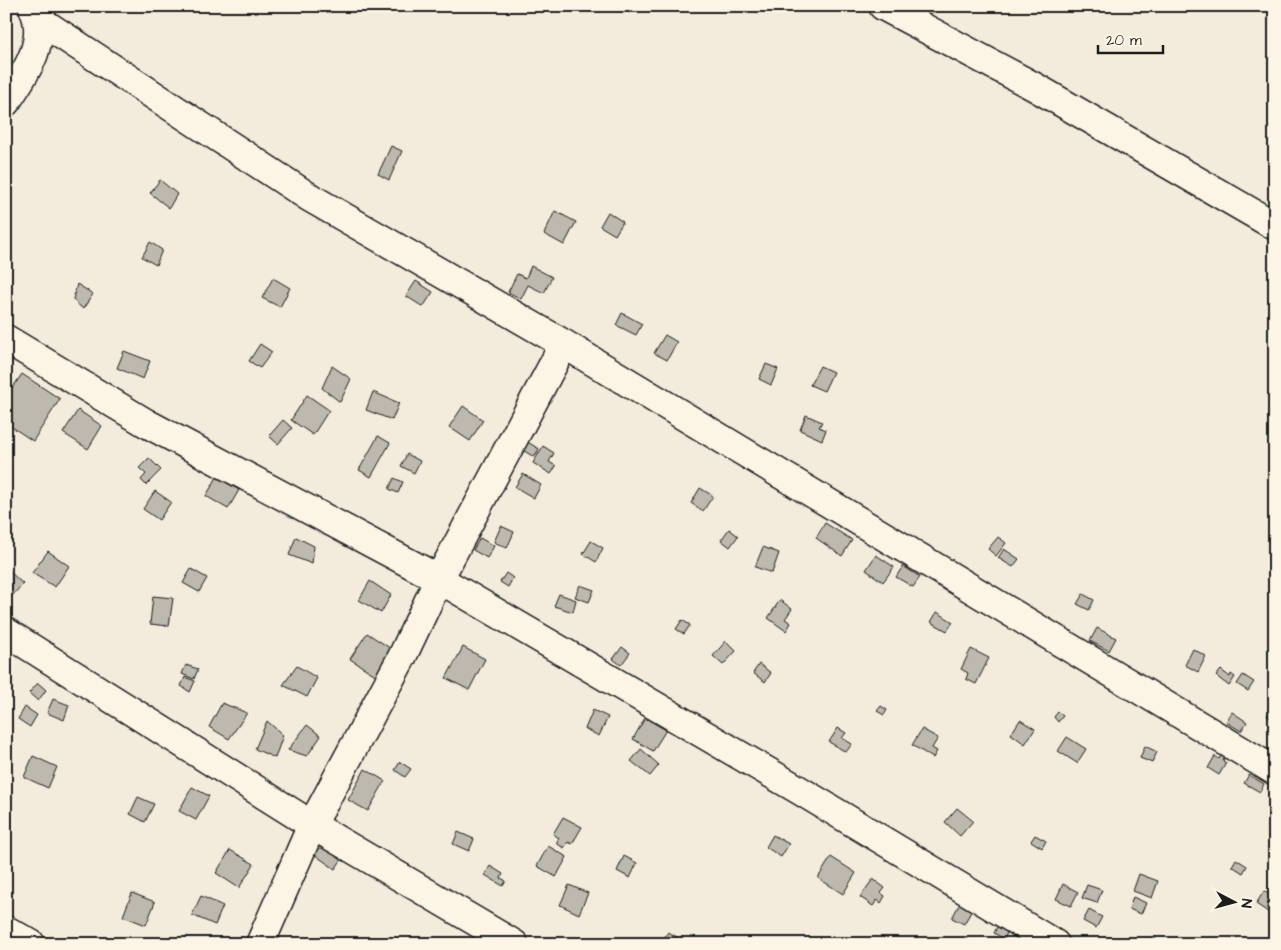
<svg xmlns="http://www.w3.org/2000/svg" width="1281" height="950" font-family="'Architects Daughter',sans-serif">
	<style>
		.building { fill: #beb9ae; stroke: #1c1c1c }
		.lines { fill: none; stroke-linecap: round; stroke-linejoin: round }
		.minor-casing { stroke: #1c1c1c; stroke-width: 31 }
		.minor { stroke: #fcf5e5; stroke-width: 28 }
	</style>
	<rect width="100%" height="100%" fill="#f3ecdd"/>
	<filter id="ink" filterUnits="userSpaceOnUse"><feTurbulence type="fractalNoise" baseFrequency=".02" numOctaves="2"/><feDisplacementMap in="SourceGraphic" scale="10" xChannelSelector="R" yChannelSelector="G"/><feConvolveMatrix kernelMatrix="1 2 1 2 8 2 1 2 1" color-interpolation-filters="sRGB"/></filter>
	<g filter="url(#ink)">
		<path class="building" d="M391,146L402,151L389,180L378,174Z
			M160,180L177,194L169,208L150,193Z
			M555,211L576,222L564,245L544,234Z
			M608,212L623,222L615,235L600,226Z
			M150,242L162,250L156,265L142,257Z
			M531,266L552,277L544,293L528,285L521,299L508,292L517,274L526,278Z
			M273,278L290,288L280,307L262,298Z
			M416,281L433,292L423,307L406,296Z
			M77,284L93,294L83,309L73,300Z
			M622,313L642,324L636,335L616,325Z
			M665,335L677,342L667,360L654,353Z
			M260,344L272,352L260,368L249,361Z
			M124,351L150,361L143,379L117,368Z
			M766,364L778,369L771,385L759,379Z
			M332,366L351,379L340,402L322,388Z
			M820,366L833,372L824,391L810,385Z
			M22,374L60,399L33,441L6,423V397Z
			M373,392L399,403L392,420L366,410Z
			M307,395L329,410L313,435L291,420Z
			M463,406L483,420L470,441L449,427Z
			M78,410L102,426L88,449L63,433Z
			M806,415L822,422L819,427L826,430L822,440L800,430Z
			M283,420L292,428L278,444L269,436Z
			M378,436L390,443L371,477L359,470Z
			M526,441L539,449L534,457L521,449Z
			M543,446L554,453L549,462L556,466L551,474L533,463Z
			M407,454L420,461L414,473L401,466Z
			M149,458L161,470L146,485L141,480L146,474L139,468Z
			M523,474L541,485L534,498L515,487Z
			M217,477L239,490L228,509L206,496Z
			M394,478L403,482L398,493L389,489Z
			M700,488L713,496L703,511L691,503Z
			M155,491L171,502L159,520L143,509Z
			M825,523L852,540L842,556L816,538Z
			M501,526L514,532L507,548L494,542Z
			M729,529L738,536L730,547L721,540Z
			M296,537L314,546L312,564L289,555Z
			M998,537L1006,543L996,556L988,549Z
			M480,538L494,546L487,558L473,550Z
			M591,541L603,548L596,562L583,554Z
			M763,547L779,553L772,573L755,567Z
			M1004,549L1019,559L1013,567L998,558Z
			M48,551L69,566L55,587L32,573Z
			M876,555L894,567L883,582L866,570Z
			M903,566L920,577L913,587L896,577Z
			M6,568L23,584L9,599L6,596Z
			M191,569L207,578L199,592L183,583Z
			M506,573L513,578L508,587L500,582Z
			M370,581L391,595L381,613L359,600Z
			M580,585L594,590L589,602L575,597Z
			M559,594L576,600L573,612L554,606Z
			M1083,594L1094,600L1089,610L1077,604Z
			M153,596L173,598L169,626L150,624Z
			M780,600L792,609L785,619L791,623L786,631L768,618Z
			M937,612L953,622L947,631L931,622Z
			M682,620L690,625L684,634L676,629Z
			M1097,628L1116,638L1109,651L1090,641Z
			M367,633L393,650L377,676L350,659Z
			M726,641L736,651L723,665L713,656Z
			M463,647L485,659L469,690L446,678Z
			M622,647L630,653L621,665L613,659Z
			M971,649L989,658L976,684L966,679L968,673L961,669Z
			M1193,649L1206,656L1198,672L1185,665Z
			M759,664L771,673L765,682L753,673Z
			M186,665L198,669L194,679L182,674Z
			M297,666L317,678L307,697L283,685Z
			M1221,670L1230,677L1231,674L1235,677L1229,686L1216,676Z
			M1243,675L1254,682L1248,691L1237,684Z
			M185,677L195,681L190,692L181,686Z
			M38,683L46,690L38,701L29,693Z
			M53,699L69,705L64,720L47,713Z
			M222,703L247,713L229,739L209,727Z
			M1274,705H1275V721L1267,716Z
			M881,706L887,710L884,715L877,711Z
			M25,707L37,715L30,727L18,719Z
			M593,710L608,717L599,736L585,729Z
			M1058,712L1063,716L1058,722L1054,717Z
			M1232,712L1247,722L1241,731L1226,722Z
			M645,718L666,730L653,751L633,739Z
			M1020,720L1035,729L1025,744L1011,734Z
			M267,721L283,735L275,758L255,749Z
			M307,725L321,736L307,756L288,750Z
			M838,728L846,733L842,738L852,744L846,752L829,742Z
			M922,729L938,738L932,748L937,751L933,758L912,745Z
			M1067,737L1086,749L1077,763L1058,751Z
			M1145,746L1157,752L1152,763L1140,758Z
			M641,749L659,765L650,776L631,761Z
			M1221,755L1225,757L1223,761L1226,763L1219,775L1208,768L1215,756L1219,759Z
			M33,756L57,767L48,788L24,777Z
			M400,762L411,769L405,777L395,770Z
			M365,769L385,781L368,811L348,800Z
			M1249,775L1264,784L1260,792L1244,783Z
			M192,787L209,796L196,820L179,811Z
			M138,797L154,804L145,822L130,814Z
			M957,808L973,821L960,836L945,822Z
			M563,817L582,827L572,844L568,842L564,848L556,843L559,838L553,834Z
			M458,832L474,839L469,851L453,844Z
			M773,835L789,844L781,857L766,847Z
			M1035,835L1046,841L1042,848L1031,841Z
			M327,839L347,852L335,869L315,855Z
			M548,846L567,857L556,877L537,866Z
			M230,850L254,864L239,888L216,873Z
			M624,856L637,863L630,878L617,871Z
			M831,857L856,873L843,894L818,878Z
			M1236,859L1247,866L1243,873L1232,866Z
			M490,866L503,874L501,878L506,881L503,886L485,875Z
			M1139,874L1158,881L1152,898L1133,891Z
			M873,879L885,888L881,893L885,896L881,903L877,900L873,906L860,897Z
			M1063,884L1078,892L1071,906L1056,899Z
			M569,885L588,893L579,914L560,905Z
			M1087,885L1102,890L1097,903L1082,898Z
			M1264,891L1275,898L1274,916L1256,904Z
			M132,893L155,902L146,925L123,916Z
			M201,896L223,906L215,925L192,915Z
			M1133,897L1146,903L1141,914L1129,909Z
			M960,903L972,910L964,924L952,918Z
			M1089,910L1102,917L1096,928L1083,921Z
			M999,923L1009,929L1004,939L994,933Z
			M668,932L689,944H667L662,941Z"/>
		<g class="lines">
			<defs>
				<path id="minor" d="M883,6L1035,87L1275,226
					M39,20L309,197L564,344L1275,771
					M6,102C25,74 49,41 33,8
					M6,339L146,423L439,579L799,790L1055,944
					M6,632L312,825L514,944
					M6,930L31,944
					M260,944L312,825L402,657L439,579L564,344"/>
			</defs>
			<use href="#minor" class="minor-casing"/>
			<use href="#minor" class="minor"/>
		</g>
	</g>
	<rect width="1281" height="950" fill="none" stroke="#fcf5e5" stroke-width="25"/>
	<rect x="12" y="12" width="1256" height="925" fill="none" stroke="#1c1c1c" stroke-width="2" filter="url(#ink)"/>
	<g transform="translate(1234 902) rotate(96)" stroke="#fcf5e5" stroke-width="4" paint-order="stroke">
	<path d="M0-4L9 19L0 12L-9 19Z" fill="#1c1c1c"/>
	<text y="-8" font-size="14" font-weight="bold" text-anchor="middle" fill="#1c1c1c">N</text>
	</g>
	<path d="M1098 45v8h65v-8" fill="none" stroke="#1c1c1c" stroke-width="2.5"/>
	<text x="1106" y="45" font-size="15" fill="#1c1c1c" stroke="#fcf5e5" stroke-width="4" paint-order="stroke">20 m</text>
</svg>
